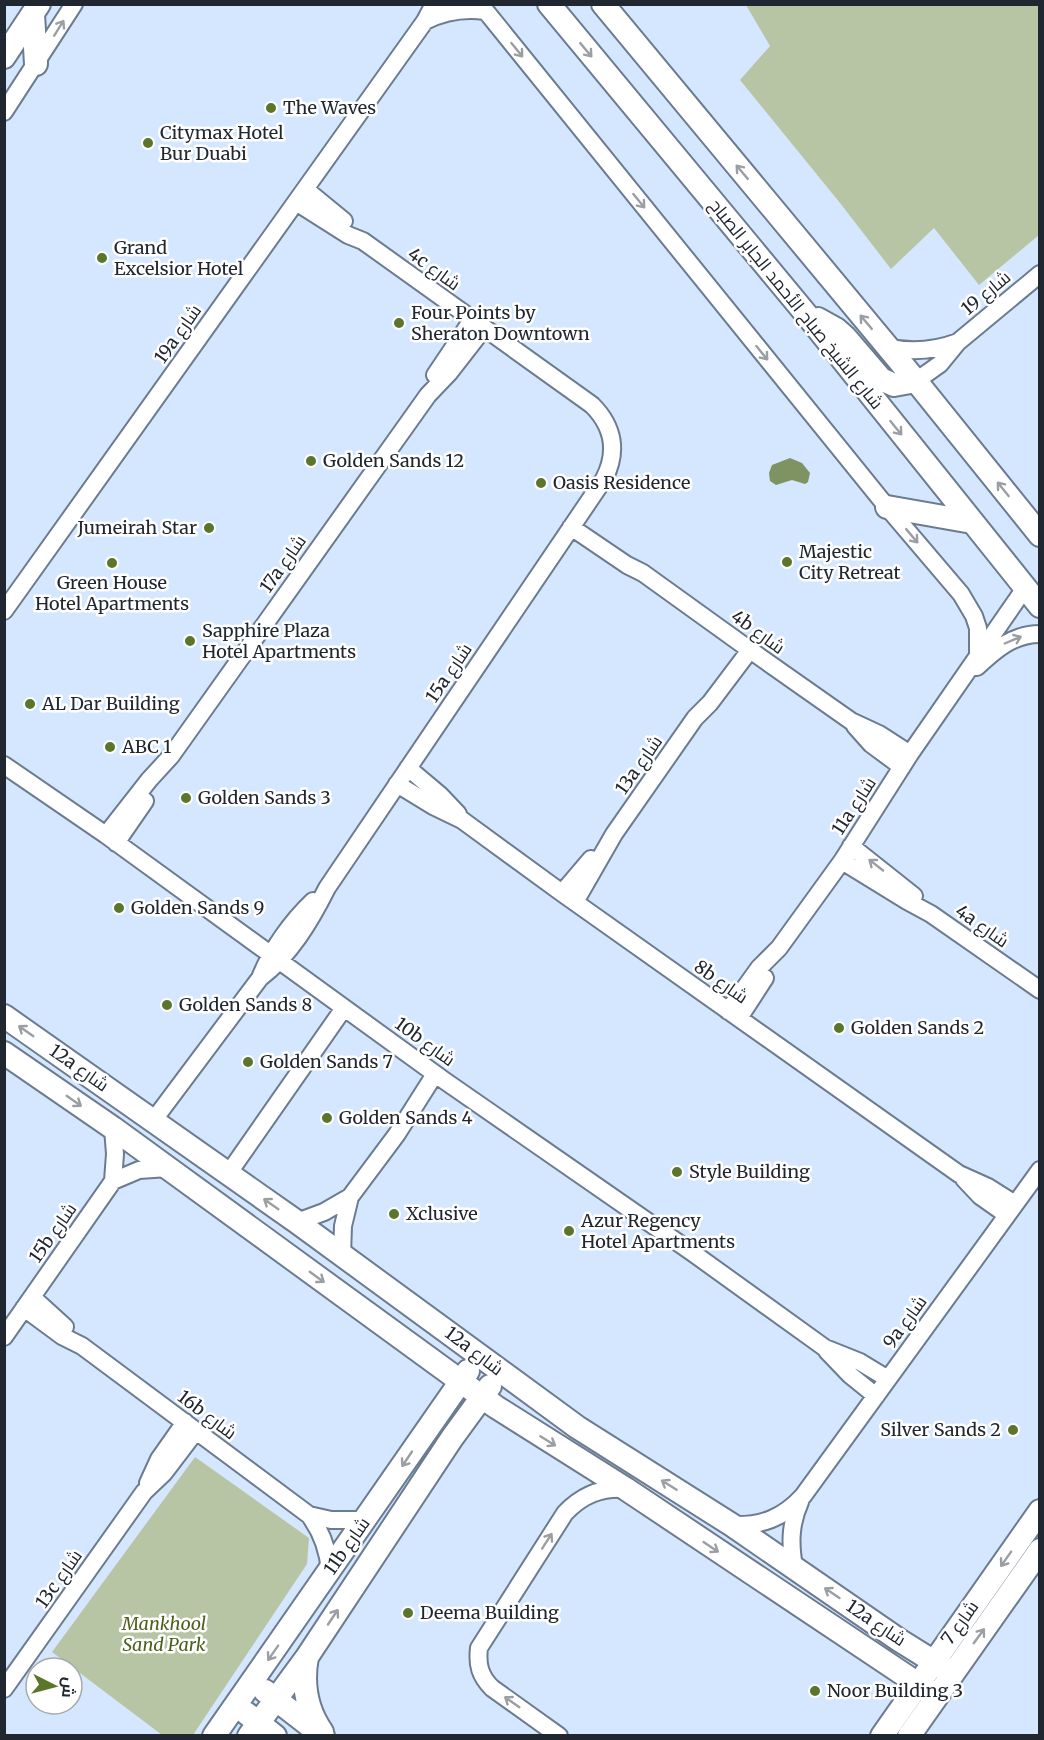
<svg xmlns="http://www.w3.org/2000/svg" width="1044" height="1740" font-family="Merriweather,Cairo,serif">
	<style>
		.green { fill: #b7c5a4 }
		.water { fill: #7e9262 }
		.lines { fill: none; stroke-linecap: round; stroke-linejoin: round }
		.street-casing { stroke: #6b7b90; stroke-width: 20 }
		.secondary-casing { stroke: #6b7b90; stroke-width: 26 }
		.street { stroke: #fff; stroke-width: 16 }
		.secondary { stroke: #fff; stroke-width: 22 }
		.oneway { stroke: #9b9ea2 }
		.poi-dot { fill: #5b762a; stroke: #fff; stroke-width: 2 }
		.labels { text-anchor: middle; stroke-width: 5; stroke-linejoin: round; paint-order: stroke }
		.poi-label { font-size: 18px; fill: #202730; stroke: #fff; text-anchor: start }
		.street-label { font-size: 18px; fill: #202730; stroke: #fff }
		.park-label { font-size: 18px; font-style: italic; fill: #496119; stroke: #fff }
	</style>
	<rect width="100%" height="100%" fill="#d5e7ff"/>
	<path class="green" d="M746,5H1039V235L979,285L934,228L891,269L840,203L740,80L770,46Z
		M195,1457L309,1538L307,1564L193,1735H162L52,1652Z"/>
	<path class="water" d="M790,458L802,463L810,473L808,482L805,484L792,480L776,485L770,481L769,473L772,465Z"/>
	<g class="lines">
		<defs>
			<path id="street" d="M480,4L887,507L961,594L974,616L978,628V654
				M425,21C445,11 463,8 485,11
				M4,112L74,4
				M305,189L344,221
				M886,347C912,353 934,351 958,342
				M435,375L472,320
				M916,381L940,364L958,342L1040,274
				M571,527L627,565L643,573L750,650L851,721L879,734L910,754
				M4,611L425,21L434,4
				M977,667C995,650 1013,634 1040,634
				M855,726L871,744L902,767
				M4,765L106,835L445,1081L693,1253L825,1348L860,1362L888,1379
				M408,768L440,795L458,814
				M397,784L433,806L462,820L562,893L959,1174L988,1187L1015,1204
				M106,835L149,780L171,756L428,395L449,373L484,328
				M116,843L145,801
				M851,846L914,896
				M842,861L907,901L931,914L1040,990
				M562,893L591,859
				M575,902L614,834L695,718L710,703L750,650
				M260,978C290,955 310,922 327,888L604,479C618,452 614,427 592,405L363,241L348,235L296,202
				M728,1011L759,968L779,948L842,861L910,754L1025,588
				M739,1018L765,978
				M153,1121L260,978C271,950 291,922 313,901
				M228,1174L344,1008
				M964,1179L980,1196L1007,1215
				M113,1181L139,1170L168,1168
				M297,1222L324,1212L350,1197L397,1134L435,1074
				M342,1255L343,1226L350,1197
				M32,1297L65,1327
				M24,1308L62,1336L82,1346L309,1515C322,1532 328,1549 330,1571
				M4,1337L113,1181L115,1154L113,1128
				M827,1351L850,1375L876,1396
				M148,1483L159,1459L185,1422
				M309,1515L331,1520H366
				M732,1525C762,1526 783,1518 803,1496L1040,1170
				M794,1567C790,1544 790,1524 800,1502
				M4,1689L144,1492L164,1473L196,1431
				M559,1736L492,1688C480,1676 477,1665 479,1648L565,1513C582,1495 601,1487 626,1489"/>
			<path id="secondary" d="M549,4L806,314L1040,606
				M603,4L916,381L1040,535
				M33,14L36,64
				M4,57L39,4
				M818,319L836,329L845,337L881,379L894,385L916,381
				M887,507L972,522
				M4,1016L297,1222L577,1427L732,1525L899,1640L952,1673
				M4,1053L113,1128L496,1407L626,1489L936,1696
				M307,1657C302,1684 306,1709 322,1732
				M265,1691L323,1736
				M246,1713L275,1736
				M214,1736L468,1371
				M249,1736L307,1657L452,1438L490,1386
				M882,1736L1040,1511
				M909,1736L1040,1550"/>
		</defs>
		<use href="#street" class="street-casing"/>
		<use href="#secondary" class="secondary-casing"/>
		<use href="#street" class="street"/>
		<use href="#secondary" class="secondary"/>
	</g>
	<defs><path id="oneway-shaft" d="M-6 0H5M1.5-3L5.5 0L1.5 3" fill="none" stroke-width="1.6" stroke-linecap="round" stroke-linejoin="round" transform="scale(1.5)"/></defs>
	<g class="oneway">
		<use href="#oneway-shaft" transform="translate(59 28) rotate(-58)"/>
		<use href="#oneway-shaft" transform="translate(517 50) rotate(51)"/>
		<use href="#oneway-shaft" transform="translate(586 50) rotate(50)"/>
		<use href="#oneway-shaft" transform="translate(742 172) rotate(-130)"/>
		<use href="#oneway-shaft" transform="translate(639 201) rotate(51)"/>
		<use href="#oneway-shaft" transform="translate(866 322) rotate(-130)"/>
		<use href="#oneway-shaft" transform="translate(762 353) rotate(51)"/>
		<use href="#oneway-shaft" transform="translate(896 428) rotate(51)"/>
		<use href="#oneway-shaft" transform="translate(1003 489) rotate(-129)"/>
		<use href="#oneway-shaft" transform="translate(912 536) rotate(50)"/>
		<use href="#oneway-shaft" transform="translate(1013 640) rotate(-23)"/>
		<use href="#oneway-shaft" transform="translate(876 865) rotate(-142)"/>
		<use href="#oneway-shaft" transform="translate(26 1031) rotate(-145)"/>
		<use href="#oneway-shaft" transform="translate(74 1101) rotate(35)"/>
		<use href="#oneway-shaft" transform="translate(271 1204) rotate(-145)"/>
		<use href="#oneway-shaft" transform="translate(317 1277) rotate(36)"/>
		<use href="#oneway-shaft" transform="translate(548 1441) rotate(32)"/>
		<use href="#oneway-shaft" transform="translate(407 1459) rotate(124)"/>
		<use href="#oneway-shaft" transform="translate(669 1485) rotate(-148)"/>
		<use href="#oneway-shaft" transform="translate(547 1541) rotate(-57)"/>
		<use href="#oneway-shaft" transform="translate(711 1547) rotate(34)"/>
		<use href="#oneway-shaft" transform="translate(1006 1559) rotate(125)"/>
		<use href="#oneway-shaft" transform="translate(832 1593) rotate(-146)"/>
		<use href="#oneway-shaft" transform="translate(333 1617) rotate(-56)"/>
		<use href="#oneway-shaft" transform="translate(979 1636) rotate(-54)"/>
		<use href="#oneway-shaft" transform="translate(273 1653) rotate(125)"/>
		<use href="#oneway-shaft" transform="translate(512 1702) rotate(-145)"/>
	</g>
	<g class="poi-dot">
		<circle cx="271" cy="108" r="6"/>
		<circle cx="148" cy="143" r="6"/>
		<circle cx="102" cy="258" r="6"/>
		<circle cx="399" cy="323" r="6"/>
		<circle cx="311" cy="461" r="6"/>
		<circle cx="541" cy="483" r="6"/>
		<circle cx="209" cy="528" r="6"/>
		<circle cx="787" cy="562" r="6"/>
		<circle cx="112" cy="563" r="6"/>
		<circle cx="190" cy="641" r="6"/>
		<circle cx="30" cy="704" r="6"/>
		<circle cx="110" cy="747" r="6"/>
		<circle cx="186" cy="798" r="6"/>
		<circle cx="119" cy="908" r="6"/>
		<circle cx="167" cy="1005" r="6"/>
		<circle cx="839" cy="1028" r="6"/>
		<circle cx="248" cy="1062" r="6"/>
		<circle cx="327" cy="1118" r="6"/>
		<circle cx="677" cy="1172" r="6"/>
		<circle cx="394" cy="1214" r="6"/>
		<circle cx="569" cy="1231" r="6"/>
		<circle cx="1013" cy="1430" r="6"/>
		<circle cx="408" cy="1613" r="6"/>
		<circle cx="815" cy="1691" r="6"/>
	</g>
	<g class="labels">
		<g class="poi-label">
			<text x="283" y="114">The Waves</text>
			<text x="160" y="139">Citymax Hotel<tspan x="160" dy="21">Bur Duabi</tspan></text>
			<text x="114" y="254">Grand<tspan x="114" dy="21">Excelsior Hotel</tspan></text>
			<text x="411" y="319">Four Points by<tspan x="411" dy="21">Sheraton Downtown</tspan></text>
			<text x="323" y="467">Golden Sands 12</text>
			<text x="553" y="489">Oasis Residence</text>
			<text x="197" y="534" text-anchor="end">Jumeirah Star</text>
			<text x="799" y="558">Majestic<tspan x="799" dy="21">City Retreat</tspan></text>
			<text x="112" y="589" text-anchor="middle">Green House<tspan x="112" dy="21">Hotel Apartments</tspan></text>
			<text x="202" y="637">Sapphire Plaza<tspan x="202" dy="21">Hotel Apartments</tspan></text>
			<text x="42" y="710">AL Dar Building</text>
			<text x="122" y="753">ABC 1</text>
			<text x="198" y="804">Golden Sands 3</text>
			<text x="131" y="914">Golden Sands 9</text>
			<text x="179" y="1011">Golden Sands 8</text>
			<text x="851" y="1034">Golden Sands 2</text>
			<text x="260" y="1068">Golden Sands 7</text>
			<text x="339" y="1124">Golden Sands 4</text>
			<text x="689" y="1178">Style Building</text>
			<text x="406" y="1220">Xclusive</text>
			<text x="581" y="1227">Azur Regency<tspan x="581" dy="21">Hotel Apartments</tspan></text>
			<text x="1001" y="1436" text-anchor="end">Silver Sands 2</text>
			<text x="420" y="1619">Deema Building</text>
			<text x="827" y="1697">Noor Building 3</text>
		</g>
		<g class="street-label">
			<text transform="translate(434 269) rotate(36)" y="6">4c شارع</text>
			<text transform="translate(986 293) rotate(-40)" y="6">شارع 19</text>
			<text transform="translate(796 304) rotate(51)" y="6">شارع الشيخ صباح الأحمد الجابر الصباح</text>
			<text transform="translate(178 334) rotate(-55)" y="6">19a شارع</text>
			<text transform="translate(283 564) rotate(-55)" y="6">17a شارع</text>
			<text transform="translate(758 632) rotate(36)" y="6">4b شارع</text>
			<text transform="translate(449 673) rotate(-56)" y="6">15a شارع</text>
			<text transform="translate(639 765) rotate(-55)" y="6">13a شارع</text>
			<text transform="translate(854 806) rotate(-57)" y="6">11a شارع</text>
			<text transform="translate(982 926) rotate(35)" y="6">4a شارع</text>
			<text transform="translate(721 982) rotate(35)" y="6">8b شارع</text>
			<text transform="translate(425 1042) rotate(36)" y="6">10b شارع</text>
			<text transform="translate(79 1068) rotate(35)" y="6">12a شارع</text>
			<text transform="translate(53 1233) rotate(-55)" y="6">15b شارع</text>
			<text transform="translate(905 1322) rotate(-54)" y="6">9a شارع</text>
			<text transform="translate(474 1351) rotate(37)" y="6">12a شارع</text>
			<text transform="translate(207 1415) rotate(37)" y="6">16b شارع</text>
			<text transform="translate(347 1546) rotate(-55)" y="6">11b شارع</text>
			<text transform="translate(59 1579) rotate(-55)" y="6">13c شارع</text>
			<text transform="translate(876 1623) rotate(34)" y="6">12a شارع</text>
			<text transform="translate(960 1623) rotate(-54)" y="6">شارع 7</text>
		</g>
		<g class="park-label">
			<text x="164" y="1630">Mankhool<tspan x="164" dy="21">Sand Park</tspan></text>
		</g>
	</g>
	<rect width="1044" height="1740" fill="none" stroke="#202730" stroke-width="12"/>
	<g transform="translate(54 1686) rotate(96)"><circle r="28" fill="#ffffff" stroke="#a6a9ac" stroke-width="1.5"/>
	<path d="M0-4.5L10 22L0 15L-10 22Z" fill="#5b762a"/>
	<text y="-9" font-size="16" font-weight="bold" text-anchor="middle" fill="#202730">ش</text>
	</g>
</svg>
